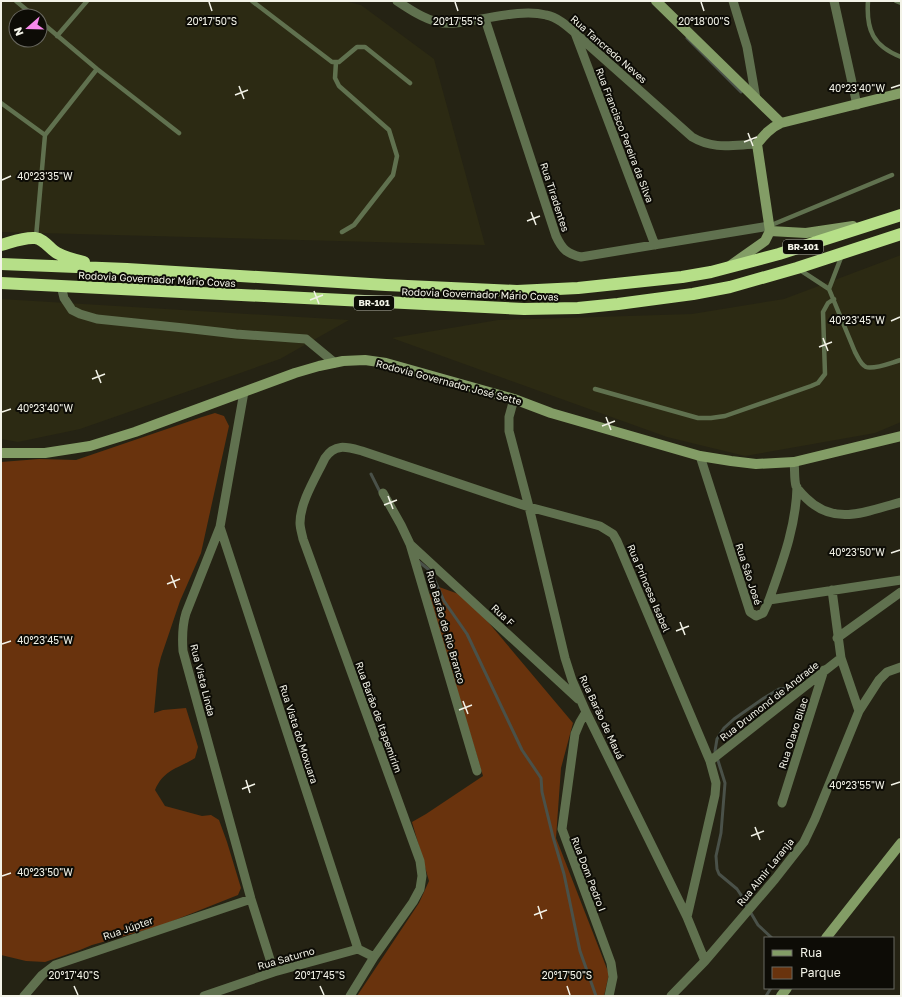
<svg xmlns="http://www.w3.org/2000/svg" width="902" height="997" font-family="'Golos Text',sans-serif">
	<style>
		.built { fill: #2c2a13; fill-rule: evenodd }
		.green { fill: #69330d }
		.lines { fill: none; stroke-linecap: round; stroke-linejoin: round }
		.stream { stroke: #4a5149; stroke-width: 3 }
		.lane { stroke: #60714f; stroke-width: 4.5 }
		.street { stroke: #60714f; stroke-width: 9 }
		.secondary { stroke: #839d66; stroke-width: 10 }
		.highway { stroke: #b6df88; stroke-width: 12 }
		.ticks { fill: none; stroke: #f3f3e8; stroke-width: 1.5 }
		.labels { text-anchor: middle; stroke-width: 4; stroke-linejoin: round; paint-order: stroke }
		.shield { fill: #0d0c06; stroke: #aeaea4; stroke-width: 1 }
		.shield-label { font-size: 9px; font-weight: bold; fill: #f3f3e8 }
		.street-label { font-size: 10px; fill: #f3f3e8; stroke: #0d0c06 }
		.ticks-label { font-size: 10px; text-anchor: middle; fill: #f3f3e8; stroke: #0d0c06; stroke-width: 4; stroke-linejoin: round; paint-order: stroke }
	</style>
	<rect width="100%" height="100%" fill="#252314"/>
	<path class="built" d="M1,1H344L361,5L434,59L485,245L1,232ZM16,16H40V40H16Z
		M901,255V422L875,433L745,456L667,437L392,338L498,320L692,314L784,299Z
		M1,299L349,320L280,359L80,429L18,442L1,439Z"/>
	<path class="green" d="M215,413L224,416L229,426L201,553L180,601L161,657L158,669L154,713L163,710L186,708L198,747L195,758C178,769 164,769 155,790L165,806L202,816L211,815L219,820L227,842L241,888L238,895L160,926L92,945L80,950L45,962L26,961L1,955V462L39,459L76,460L202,417Z
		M439,587L467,597L573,723L561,768L556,838L609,974L604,996H357L419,903L429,881L412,822L426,814L483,776L428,595Z"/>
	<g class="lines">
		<path class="stream" d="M687,38L741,92
			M371,474L381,494
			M418,561L428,569L432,574L444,601L467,634L522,750L541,778L542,792L553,837L564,874L580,951L596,996
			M772,938L758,925L745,903L741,895L737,889L719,874L717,869L716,856L721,833L725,783L715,751L717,739L724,728L734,719L764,698L779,689L790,688
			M766,996L771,988"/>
		<path class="lane" d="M16,1L34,16
			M252,1L332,62H339L357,47H365L410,83
			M868,1C866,30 873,46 901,57
			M896,1L901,3
			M40,21L97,69L179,133
			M57,36L87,1
			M336,62L335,78L339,86L389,130L397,156L393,175L354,225L342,232
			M1,103L45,135
			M769,226L892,175
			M36,237L45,135L97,69
			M800,270L829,289L842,255
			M829,289L855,352C858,357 860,364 866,367C874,370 893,362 901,360
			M595,389L698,418H711L725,416L811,386L818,383L825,374L823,312L828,303L834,299"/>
		<path class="street" d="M397,1C409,9 424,19 438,22C448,25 459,23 469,21C492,18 523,9 546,15C557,17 566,25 574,32L692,137C714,150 732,145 757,144
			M733,1L747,47L756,99
			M834,1L857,105
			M485,19L556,236C562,249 567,254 581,257L769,226
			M575,33L655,245
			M61,286L64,298L72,310L80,314L97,319L184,328L236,334L306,339L335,363
			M244,392L220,527L186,613C182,626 182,637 183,651L251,899L274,972
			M514,399L509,417V431L529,507L565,658L572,680L586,712L687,917L705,961
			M700,456L750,612L756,616L763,613L769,600L901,580
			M794,462C795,469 794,479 796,486C798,490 803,495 806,498C835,527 867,511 901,502
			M383,493L401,525L410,544L477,771
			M220,527L358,949
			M411,545L578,699
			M832,590L841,658L859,711
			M769,600C782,563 796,527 797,487
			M837,638L901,592
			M586,712L580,722L575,734L562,829L611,963L613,977L609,996
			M710,761L841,658
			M782,803L824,670
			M24,996L42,975L55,965L251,899
			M204,996L274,972L358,949L374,957
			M350,996L374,957L413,902L420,889L422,876L420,861L303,539C302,534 300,528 300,523C300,502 316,477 325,458C335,443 347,447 362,451L529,507L600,526L613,534L617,541L710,761L716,783L715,795L687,917
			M671,996L705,961L775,879L804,842L815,819L859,711L879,680L887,672L901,667"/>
		<path class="secondary" d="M656,1L781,123
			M770,231L806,233L853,226
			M731,265L765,241L770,231L757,144C764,135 770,128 781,123L901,93
			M1,453H45L90,446L135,432L295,373L319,366L343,361L365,360L386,363L514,399L551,413L700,456L731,461L756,464L794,462L901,436
			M826,938L901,843
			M781,996L787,988"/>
		<path class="highway" d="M1,245C12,242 24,237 35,238C44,239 50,249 57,253C66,258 75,260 84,262
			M1,264L127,269L386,285L517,291L578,288L682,277L711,272L779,254L901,215
			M1,283L524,309L578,308L618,304L693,294L730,287L797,268L901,234"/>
	</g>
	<path class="ticks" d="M209,2L212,11M455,2L458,11M701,2L704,11M239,86L244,99M891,88L900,85M235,95L248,90M748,133L753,146M744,142L757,137M2,180L11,176M531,212L536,225M527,221L540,216M314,291L319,304M310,300L323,295M891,321L900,317M823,338L828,351M819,347L832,342M96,370L101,383M92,379L105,374M2,412L11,409M606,417L611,430M602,426L615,421M388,496L393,509M384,505L397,500M891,553L900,550M171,575L176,588M167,584L180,579M680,622L685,635M676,631L689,626M2,644L11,641M463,701L468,714M459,710L472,705M246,780L250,793M891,785L900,782M242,789L255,784M755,827L760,840M751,836L764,831M2,876L11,873M538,906L542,919M534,915L547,910M74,986L78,995M320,986L324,995M567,986L570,995"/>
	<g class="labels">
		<g class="shield">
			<rect x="783" y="240" width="40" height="14" rx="3"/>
			<rect x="354" y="296" width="40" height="14" rx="3"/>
		</g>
		<g class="shield-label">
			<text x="803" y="250">BR-101</text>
			<text x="374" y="306">BR-101</text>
		</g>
		<g class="street-label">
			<text transform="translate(609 49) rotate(41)" y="4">Rua Tancredo Neves</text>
			<text transform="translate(625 135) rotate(69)" y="4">Rua Francisco Pereira da Silva</text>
			<text transform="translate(555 197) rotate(72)" y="4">Rua Tiradentes</text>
			<text transform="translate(157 279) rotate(3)" y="4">Rodovia Governador Mário Covas</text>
			<text transform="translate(480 294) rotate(2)" y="4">Rodovia Governador Mário Covas</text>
			<text transform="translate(449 382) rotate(15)" y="4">Rodovia Governador José Sette</text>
			<text transform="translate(749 574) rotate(72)" y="4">Rua São José</text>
			<text transform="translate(649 588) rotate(67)" y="4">Rua Princesa Isabel</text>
			<text transform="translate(503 615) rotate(43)" y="4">Rua F</text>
			<text transform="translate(446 627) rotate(74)" y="4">Rua Barão de Rio Branco</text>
			<text transform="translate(203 680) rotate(76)" y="4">Rua Vista Linda</text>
			<text transform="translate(769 701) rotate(-38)" y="4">Rua Drumond de Andrade</text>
			<text transform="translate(379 717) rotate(70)" y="4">Rua Barão de Itapemirim</text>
			<text transform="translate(602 717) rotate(65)" y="4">Rua Barão de Mauá</text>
			<text transform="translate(793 733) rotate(-72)" y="4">Rua Olavo Bilac</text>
			<text transform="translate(299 734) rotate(72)" y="4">Rua Vista do Moxuara</text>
			<text transform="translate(765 872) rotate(-51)" y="4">Rua Almir Laranja</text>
			<text transform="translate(589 874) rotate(69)" y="4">Rua Dom Pedro I</text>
			<text transform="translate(128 928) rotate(-19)" y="4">Rua Júpter</text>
			<text transform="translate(286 958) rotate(-16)" y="4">Rua Saturno</text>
		</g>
	</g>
	<g class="ticks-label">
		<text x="212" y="25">20°17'50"S</text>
		<text x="458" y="25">20°17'55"S</text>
		<text x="704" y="25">20°18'00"S</text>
		<text x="857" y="92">40°23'40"W</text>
		<text x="45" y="180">40°23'35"W</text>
		<text x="857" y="324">40°23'45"W</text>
		<text x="45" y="412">40°23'40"W</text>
		<text x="857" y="556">40°23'50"W</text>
		<text x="45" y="644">40°23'45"W</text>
		<text x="857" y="789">40°23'55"W</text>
		<text x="45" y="876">40°23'50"W</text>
		<text x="74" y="979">20°17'40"S</text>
		<text x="320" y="979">20°17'45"S</text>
		<text x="567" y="979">20°17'50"S</text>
	</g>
	<rect width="902" height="997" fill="none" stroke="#f3f3e8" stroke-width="4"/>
	<rect x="764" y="937" width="130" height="52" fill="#0d0c06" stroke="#696860"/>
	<rect x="772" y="950" width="20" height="6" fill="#839d66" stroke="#696860"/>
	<text x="800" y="957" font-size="12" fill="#f3f3e8">Rua</text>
	<rect x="772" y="967" width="20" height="12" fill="#69330d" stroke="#696860"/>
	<text x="800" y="977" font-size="12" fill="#f3f3e8">Parque</text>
	<g transform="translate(28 28) rotate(250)"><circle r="19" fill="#0d0c06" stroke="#696860"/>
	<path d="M0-3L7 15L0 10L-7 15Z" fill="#f888eb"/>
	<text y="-6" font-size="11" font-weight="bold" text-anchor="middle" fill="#f3f3e8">N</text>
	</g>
</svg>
